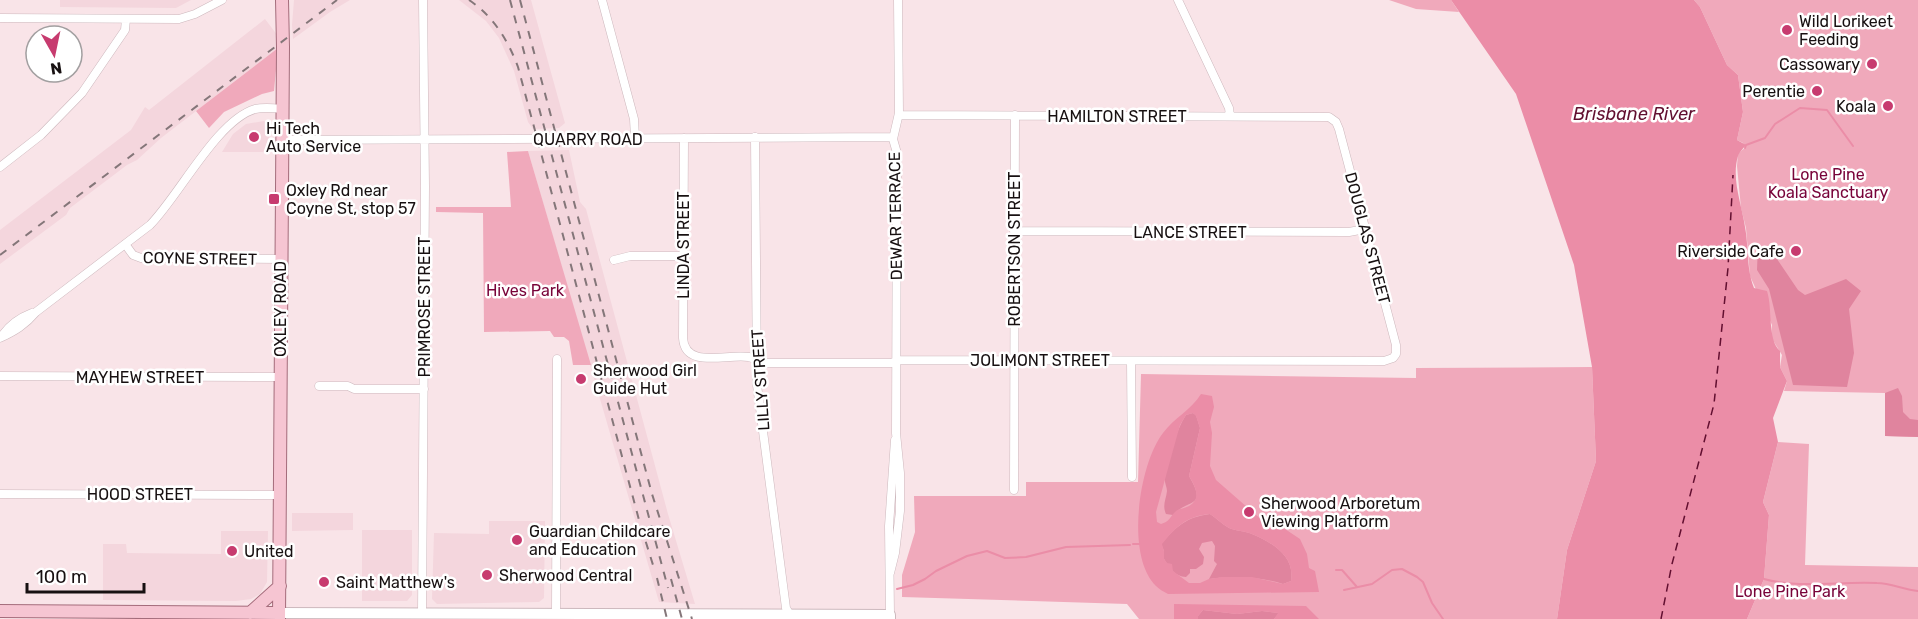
<svg xmlns="http://www.w3.org/2000/svg" width="1918" height="619" font-family="Rubik,sans-serif">
	<style>
		.built { fill: #f4d6dd }
		.green { fill: #f0a9bb }
		.forest { fill: #e0849e }
		.water { fill: #eb8da7; fill-rule: evenodd }
		.lines { fill: none; stroke-linecap: round; stroke-linejoin: round }
		.stream { stroke: #eb8da7; stroke-width: 2 }
		.ferry { stroke: #620f30; stroke-width: 1.5; stroke-dasharray: 8 6; stroke-linecap: butt }
		.street-casing { stroke: #cdb8bd; stroke-width: 9 }
		.secondary-casing { stroke: #cdb8bd; stroke-width: 12 }
		.primary-casing { stroke: #a46c7b; stroke-width: 14 }
		.street { stroke: #fff; stroke-width: 8 }
		.secondary { stroke: #fff; stroke-width: 10 }
		.primary { stroke: #f6c5d2; stroke-width: 12 }
		.rail { stroke: #847679; stroke-width: 2; stroke-dasharray: 8 8; stroke-linecap: butt }
		.poi-dot { fill: #c73b6f; stroke: #fff; stroke-width: 2 }
		.labels { text-anchor: middle; stroke-width: 5; stroke-linejoin: round; paint-order: stroke }
		.poi-label { font-size: 16px; fill: #171011; stroke: #fff; text-anchor: start }
		.street-label { font-size: 16px; fill: #171011; stroke: #fff }
		.park-label { font-size: 16px; fill: #780339; stroke: #fff }
		.water-label { font-size: 18px; font-style: italic; fill: #620f30; stroke: #fff }
	</style>
	<rect width="100%" height="100%" fill="#f9e4e8"/>
	<path class="built" d="M60,0H191L176,8L60,7Z
		M294,0H350L330,12L293,39L292,25Z
		M459,0H531L565,123L559,128L533,129L528,122L514,71L499,38L486,21Z
		M265,19L278,36V48L161,138L137,160L127,165L70,208L66,215L0,264V230L131,130L145,107L149,110Z
		M264,121L269,127L270,152H222L233,134L246,124Z
		M569,150L580,202L586,209L668,514L695,604L659,602L528,151Z
		M292,513H353V530L292,531Z
		M489,521H545L544,598L539,602L437,604L432,599L434,533L489,534Z
		M362,530H412V595L407,601H362Z
		M221,531H268L267,582L260,594L251,599L236,601L103,600V544H126L127,553L221,554Z"/>
	<path class="green" d="M1389,0H1451L1459,12L1416,9Z
		M1694,0H1918V437L1885,436V393L1784,391L1787,381L1780,367L1782,355L1771,337L1772,325L1750,276L1746,228L1741,208L1737,166L1738,153L1745,148L1743,143L1737,140L1743,112L1738,75L1727,65L1700,7Z
		M278,48L274,91L262,94L224,112L209,128L196,111Z
		M528,151L591,365H573L569,341L564,337H554L550,331L484,332L483,213L436,212V207H511L507,152Z
		M1592,367L1596,461L1567,550L1557,619H1139L1127,604L902,597V575L915,532L914,496H1026V482H1138L1141,374L1416,378V368Z
		M1778,442L1809,444L1805,565L1918,567V619H1747L1764,579L1769,515L1763,502Z"/>
	<path class="forest" d="M1758,244L1775,256L1798,290L1805,295L1846,279L1861,291L1849,309L1854,353L1847,387L1793,385L1769,289L1757,270Z
		M1898,388L1902,396L1903,412L1910,419L1918,420V437L1885,436V393Z
		M1193,413L1196,415L1200,428L1189,476C1208,509 1188,498 1173,515L1166,514C1162,505 1166,500 1167,491C1167,487 1164,482 1165,478C1167,461 1177,428 1186,415Z
		M1210,514C1216,518 1222,524 1229,528C1236,531 1245,531 1252,534C1273,543 1295,556 1291,581L1283,584C1261,577 1233,575 1209,579L1217,564L1214,561L1215,546L1212,541L1202,543L1199,549L1204,557L1203,564L1196,569H1190V573L1186,577C1175,577 1169,567 1164,559V551L1161,544C1176,527 1186,517 1210,514Z
		M1203,610L1237,614L1262,611L1279,613L1274,619H1198V616Z"/>
	<path class="water" d="M1451,0H1694L1700,7L1727,65L1738,75L1743,112L1737,140L1746,145C1743,149 1739,152 1738,156C1731,179 1742,205 1745,227C1749,248 1746,268 1754,288L1767,291C1773,310 1767,339 1780,351V367L1787,381L1773,418L1778,442L1763,502L1769,515L1764,579L1747,619H1557L1567,550L1596,461L1592,367L1574,265L1516,94Z
		M1201,394L1212,396L1214,407L1210,422L1212,433L1210,466L1216,480L1263,521L1285,529L1300,539L1307,554L1309,568L1315,571L1319,592L1168,594C1164,592 1159,589 1156,586C1125,556 1139,464 1163,433C1174,418 1191,410 1201,394ZM1193,413L1196,416L1200,428L1189,476C1195,486 1202,498 1189,506C1184,509 1179,508 1175,512C1170,517 1169,522 1161,524L1157,522L1156,512L1180,425L1186,415ZM1210,514C1216,518 1222,524 1229,528C1236,531 1245,531 1252,534C1273,543 1295,556 1291,581L1283,584L1252,577H1222L1209,579L1200,583H1189L1173,571L1172,564L1167,563L1164,559V551L1162,544C1176,527 1186,516 1210,514Z
		M1174,604L1306,606L1319,619H1274L1278,613L1262,611L1237,614L1203,610L1198,616V619H1174Z"/>
	<g class="lines">
		<path class="stream" d="M1745,148L1746,145L1765,138L1775,124L1800,108L1827,110L1853,146
			M1133,544H1140
			M1336,570H1342L1357,587
			M1764,579C1800,589 1839,581 1877,583C1891,583 1904,590 1918,591
			M897,589L913,585L925,579L936,571L967,556L987,551L1005,558L1026,557L1066,547L1130,545
			M1344,590L1372,584L1392,570L1402,569L1417,577L1423,582L1432,603L1443,619"/>
		<path class="ferry" d="M1661,619L1672,564L1714,404L1728,268L1733,175"/>
		<defs>
			<path id="street" d="M602,0L634,119L635,138
				M1178,0L1229,108L1230,116
				M0,18L179,19L195,14L222,0
				M755,137L757,385L786,608L792,619
				M684,138L683,338C685,370 728,353 749,357C753,358 758,361 762,363H891L900,360L1384,361L1393,358L1396,354V345L1339,129L1336,122L1329,117L899,115
				M282,140L893,137
				M0,167L41,135L82,93L125,30L126,19
				M1014,231L1349,232L1365,229
				M125,244L133,255L141,258L281,259
				M614,260L630,256H684
				M2,336C10,324 19,318 32,313
				M0,338C15,331 25,325 36,312L150,225C179,196 217,120 255,109C264,107 273,108 283,109
				M1131,361L1132,477
				M0,376L280,377
				M319,386H348L354,389H424
				M1014,490L1015,115
				M0,494L280,495
				M890,573L895,553L900,511V473L896,433L897,153L893,139L899,113L898,0
				M422,614L425,186L423,0
				M556,614L557,359
				M890,615L889,526L895,440"/>
			<path id="secondary" d="M279,613L890,615V619"/>
			<path id="primary" d="M0,611L279,613
				M250,613L280,586
				M279,619L283,47L282,0"/>
		</defs>
		<use href="#street" class="street-casing"/>
		<use href="#secondary" class="secondary-casing"/>
		<use href="#primary" class="primary-casing"/>
		<use href="#street" class="street"/>
		<use href="#secondary" class="secondary"/>
		<use href="#primary" class="primary"/>
		<path class="rail" d="M469,0C493,16 508,40 518,67L639,520L653,565
			M510,0L668,588
			M520,0L652,494L692,619
			M0,255L337,0
			M657,578L667,619
			M671,579L682,619"/>
	</g>
	<g class="poi-dot">
		<circle cx="1787" cy="30" r="6"/>
		<circle cx="1872" cy="64" r="6"/>
		<circle cx="1817" cy="91" r="6"/>
		<circle cx="1888" cy="106" r="6"/>
		<circle cx="254" cy="137" r="6"/>
		<rect x="268" y="193" width="12" height="12" rx="3"/>
		<circle cx="1796" cy="251" r="6"/>
		<circle cx="581" cy="379" r="6"/>
		<circle cx="1249" cy="512" r="6"/>
		<circle cx="517" cy="540" r="6"/>
		<circle cx="232" cy="551" r="6"/>
		<circle cx="487" cy="575" r="6"/>
		<circle cx="324" cy="582" r="6"/>
	</g>
	<g class="labels">
		<g class="poi-label">
			<text x="1799" y="27">Wild Lorikeet<tspan x="1799" dy="18">Feeding</tspan></text>
			<text x="1860" y="70" text-anchor="end">Cassowary</text>
			<text x="1805" y="97" text-anchor="end">Perentie</text>
			<text x="1876" y="112" text-anchor="end">Koala</text>
			<text x="266" y="134">Hi Tech<tspan x="266" dy="18">Auto Service</tspan></text>
			<text x="286" y="196">Oxley Rd near<tspan x="286" dy="18">Coyne St, stop 57</tspan></text>
			<text x="1784" y="257" text-anchor="end">Riverside Cafe</text>
			<text x="593" y="376">Sherwood Girl<tspan x="593" dy="18">Guide Hut</tspan></text>
			<text x="1261" y="509">Sherwood Arboretum<tspan x="1261" dy="18">Viewing Platform</tspan></text>
			<text x="529" y="537">Guardian Childcare<tspan x="529" dy="18">and Education</tspan></text>
			<text x="244" y="557">United</text>
			<text x="499" y="581">Sherwood Central</text>
			<text x="336" y="588">Saint Matthew's</text>
		</g>
		<g class="street-label">
			<text x="1117" y="122">HAMILTON STREET</text>
			<text x="588" y="145">QUARRY ROAD</text>
			<text transform="translate(895 216) rotate(-91)" y="6">DEWAR TERRACE</text>
			<text x="1190" y="238">LANCE STREET</text>
			<text transform="translate(1368 238) rotate(75)" y="6">DOUGLAS STREET</text>
			<text transform="translate(683 245) rotate(-90)" y="6">LINDA STREET</text>
			<text transform="translate(1014 249) rotate(-90)" y="6">ROBERTSON STREET</text>
			<text transform="translate(200 258) rotate(1)" y="6">COYNE STREET</text>
			<text transform="translate(424 307) rotate(-90)" y="6">PRIMROSE STREET</text>
			<text transform="translate(280 309) rotate(-90)" y="6">OXLEY ROAD</text>
			<text x="1040" y="366">JOLIMONT STREET</text>
			<text x="140" y="383">MAYHEW STREET</text>
			<text transform="translate(760 380) rotate(-94)" y="6">LILLY STREET</text>
			<text x="140" y="500">HOOD STREET</text>
		</g>
		<g class="park-label">
			<text x="1828" y="180">Lone Pine<tspan x="1828" dy="18">Koala Sanctuary</tspan></text>
			<text x="525" y="296">Hives Park</text>
			<text x="1790" y="597">Lone Pine Park</text>
		</g>
		<g class="water-label">
			<text x="1634" y="120">Brisbane River</text>
		</g>
	</g>
	<g transform="translate(54 54) rotate(171)"><circle r="28" fill="#ffffff" stroke="#a29fa0" stroke-width="1.5"/>
	<path d="M0-4.5L10 22L0 15L-10 22Z" fill="#c73b6f"/>
	<text y="-9" font-size="16" font-weight="bold" text-anchor="middle" fill="#171011">N</text>
	</g>
	<path d="M27 583v9h117v-9" fill="none" stroke="#171011" stroke-width="3"/>
	<text x="36" y="583" font-size="18" fill="#171011" stroke="#ffffff" stroke-width="4.5" paint-order="stroke">100 m</text>
</svg>
